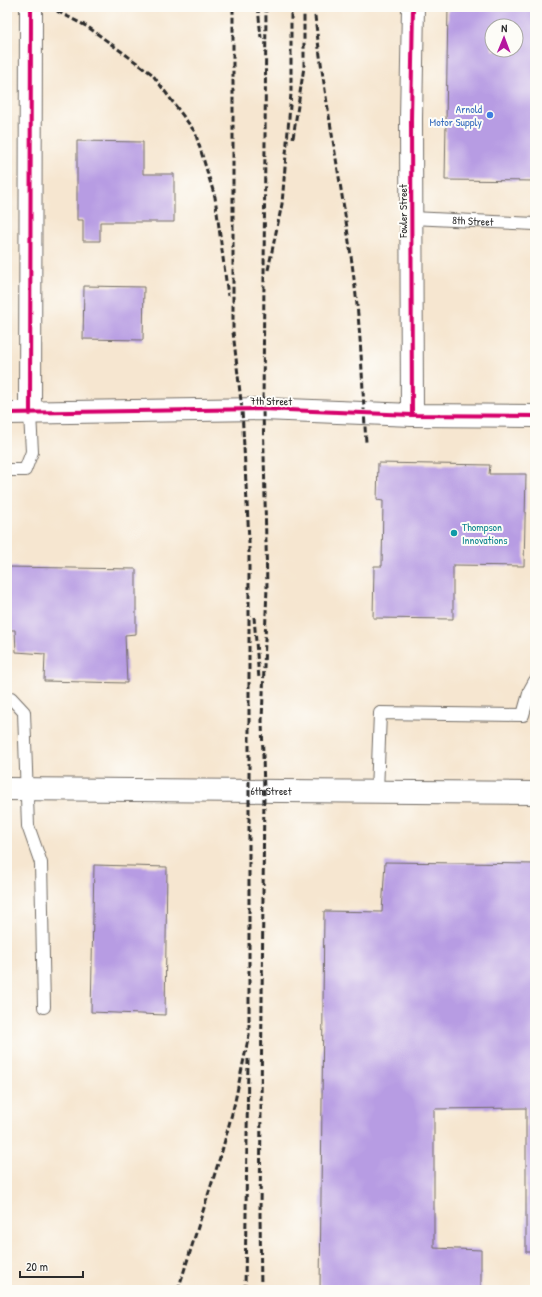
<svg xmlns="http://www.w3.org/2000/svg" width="542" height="1297" font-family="'Patrick Hand',sans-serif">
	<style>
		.building { fill: #b79ce3; fill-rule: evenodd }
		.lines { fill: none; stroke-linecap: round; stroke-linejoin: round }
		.lane-casing { stroke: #726c65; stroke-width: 14 }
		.street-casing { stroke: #726c65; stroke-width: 24 }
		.secondary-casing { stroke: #726c65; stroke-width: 24 }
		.lane { stroke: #fff; stroke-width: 12 }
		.street { stroke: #fff; stroke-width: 22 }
		.secondary { stroke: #fff; stroke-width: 22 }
		.rail { stroke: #2b2b2b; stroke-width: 3; stroke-dasharray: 6 3; stroke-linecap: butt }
		.cycleway-casing { stroke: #fdfcf7; stroke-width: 6 }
		.cycleway { stroke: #d6006c; stroke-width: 4 }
		.shop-dot { fill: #3f7fe0; stroke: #fdfcf7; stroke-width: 1.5 }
		.culture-dot { fill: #0f9aa8; stroke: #fdfcf7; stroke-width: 1.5 }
		.labels { text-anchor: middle; stroke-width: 4; stroke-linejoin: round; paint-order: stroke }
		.shop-label { font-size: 11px; fill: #366cbe; stroke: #fdfcf7; text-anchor: end }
		.street-label { font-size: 11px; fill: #2b2b2b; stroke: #fdfcf7 }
		.culture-label { font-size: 11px; fill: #0d838f; stroke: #fdfcf7; text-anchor: start }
	</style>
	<rect width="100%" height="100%" fill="#fdfcf7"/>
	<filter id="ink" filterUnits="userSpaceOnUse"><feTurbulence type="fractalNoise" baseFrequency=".025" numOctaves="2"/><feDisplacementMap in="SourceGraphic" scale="8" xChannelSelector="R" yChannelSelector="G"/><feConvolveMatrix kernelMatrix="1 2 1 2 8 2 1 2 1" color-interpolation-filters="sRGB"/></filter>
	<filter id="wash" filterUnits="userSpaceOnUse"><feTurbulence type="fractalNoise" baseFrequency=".012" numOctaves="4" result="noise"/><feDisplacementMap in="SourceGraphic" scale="16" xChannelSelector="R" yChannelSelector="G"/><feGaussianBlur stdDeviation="0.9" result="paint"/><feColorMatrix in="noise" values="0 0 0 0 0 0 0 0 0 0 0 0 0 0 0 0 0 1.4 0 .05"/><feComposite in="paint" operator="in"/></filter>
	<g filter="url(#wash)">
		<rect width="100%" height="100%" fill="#f6e6d0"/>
		<g id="blocks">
			<path class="building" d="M448,7H535V181L445,180ZM492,26H516V50H492Z
				M77,141L143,142V174H174V222H100V241H83V220H77Z
				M84,286L144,287L143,340L83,339Z
				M378,463L490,465L489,474H526L524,566L453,565V619L373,618L374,566H382L383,501L377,500Z
				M7,567L136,569V634L125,635L127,683L44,681L45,654L16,652L15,630H7Z
				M385,862L535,864V1252H526V1108L434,1109V1248L481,1250V1290H320L324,911L382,912Z
				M94,865L167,867L165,1015L91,1012Z"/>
		</g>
	</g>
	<g filter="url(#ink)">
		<use href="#blocks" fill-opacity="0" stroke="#726c65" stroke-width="1"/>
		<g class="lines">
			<defs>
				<g id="lane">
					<path id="s1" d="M412,218L535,224"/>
					<path d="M7,470H25L32,452L30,414"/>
					<path d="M7,698H11L24,712L28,826L41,863L44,1007"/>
					<path d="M377,792L380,713L523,715L530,690L535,681"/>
				</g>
				<path id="street" d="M7,413L263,409L412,415L535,416
					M30,414L31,7
					M412,415L411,119L413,7"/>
				<g id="secondary">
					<path id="s2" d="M7,789L535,793"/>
				</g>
			</defs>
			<use href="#lane" class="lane-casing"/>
			<use href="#street" class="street-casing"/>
			<use href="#secondary" class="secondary-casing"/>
			<use href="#lane" class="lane"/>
			<use href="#street" class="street"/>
			<use href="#secondary" class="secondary"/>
			<path class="rail" d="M49,7L88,27L152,74L195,132L215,197L228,296
				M258,7L261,38
				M314,7C325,110 348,212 358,315C362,357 363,399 366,442
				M293,138L304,67V7
				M268,270L282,204L291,93V7
				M254,617L259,679
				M178,1290L222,1151L234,1106L249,1035V540L242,410L233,332V7
				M245,1290L248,1059
				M261,1290L260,1215L264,791L262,721L267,587L263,409L266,7"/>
			<defs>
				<path id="cycleway" d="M7,413L263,409L412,415L535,416
					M30,414L31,7
					M412,415L411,119L413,7"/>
			</defs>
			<use href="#cycleway" class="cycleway-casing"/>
			<use href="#cycleway" class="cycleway"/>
		</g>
	</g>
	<circle class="shop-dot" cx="490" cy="115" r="4"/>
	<circle class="culture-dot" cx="454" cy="533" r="4"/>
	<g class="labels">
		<g class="shop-label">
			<text x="482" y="113">Arnold<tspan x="482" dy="13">Motor Supply</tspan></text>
		</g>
		<g class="street-label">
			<text transform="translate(403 211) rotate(-90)" y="4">Fowler Street</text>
			<text dy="4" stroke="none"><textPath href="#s1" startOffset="61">8th Street</textPath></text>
			<text transform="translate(271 401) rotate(1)" y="4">7th Street</text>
			<text dy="4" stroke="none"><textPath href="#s2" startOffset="264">6th Street</textPath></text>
		</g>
		<g class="culture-label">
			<text x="462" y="531">Thompson<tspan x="462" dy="13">Innovations</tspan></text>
		</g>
	</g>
	<rect width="542" height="1297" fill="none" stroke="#fdfcf7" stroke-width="24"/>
	<g transform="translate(504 38) rotate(1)"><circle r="19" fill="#fdfcf7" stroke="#a9a8a5"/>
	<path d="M0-3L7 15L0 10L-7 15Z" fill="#b5179e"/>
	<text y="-6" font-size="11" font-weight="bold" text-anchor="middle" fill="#2b2b2b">N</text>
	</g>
	<path d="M20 1271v6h63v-6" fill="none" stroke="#2b2b2b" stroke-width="2"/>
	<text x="26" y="1271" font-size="12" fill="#2b2b2b" stroke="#fdfcf7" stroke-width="3" paint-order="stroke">20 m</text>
</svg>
